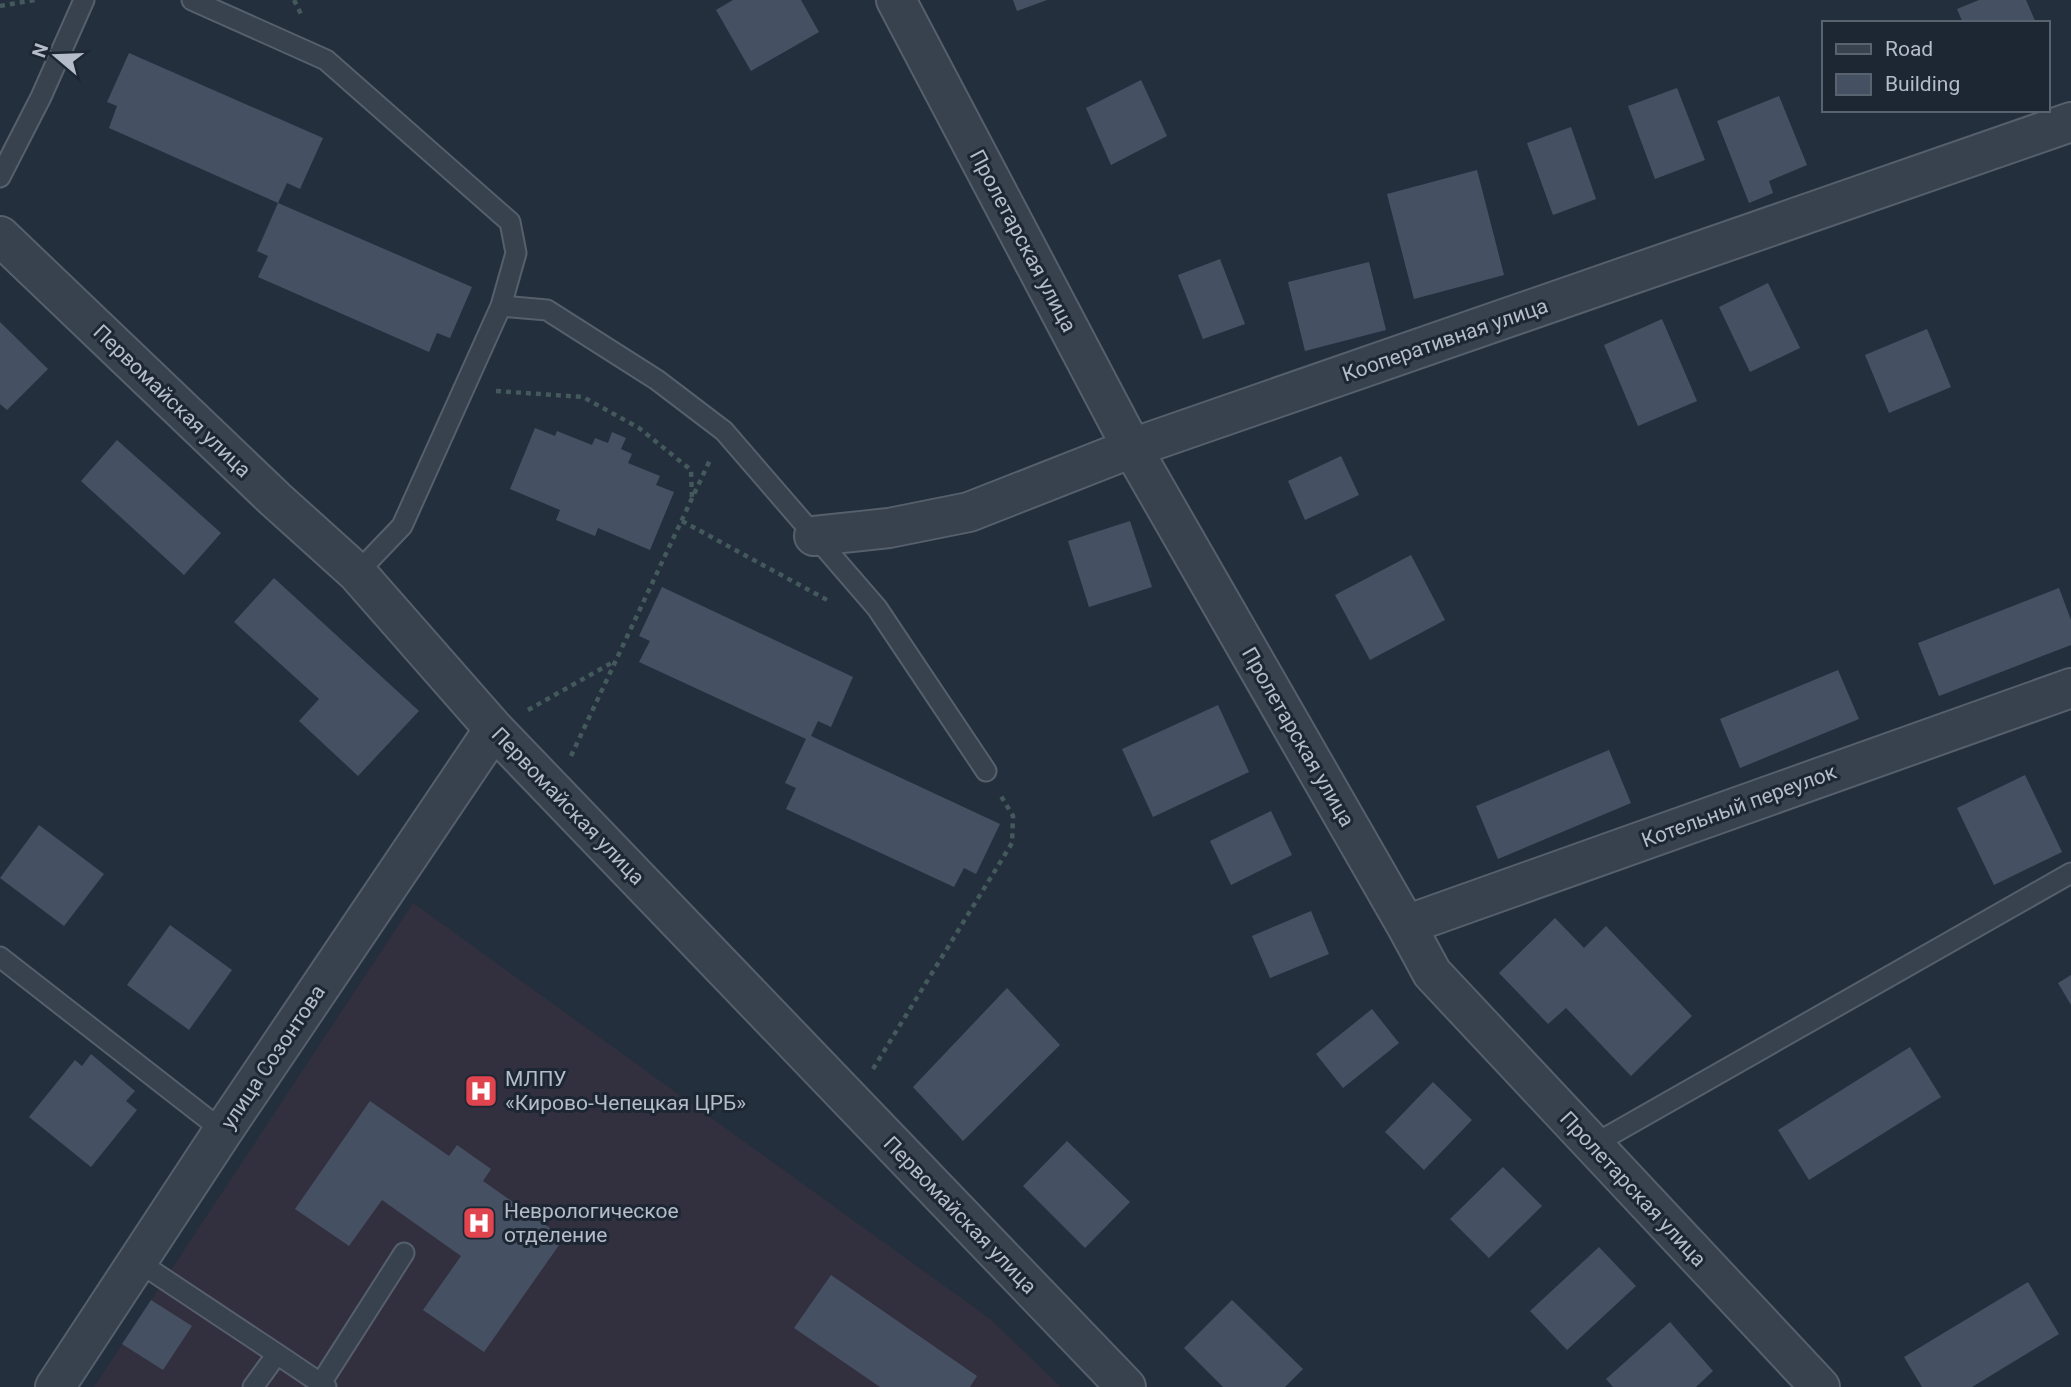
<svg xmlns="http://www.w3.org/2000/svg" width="2071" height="1387" font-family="Roboto,sans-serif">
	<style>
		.medical { fill: #32303f }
		.building { fill: #455162 }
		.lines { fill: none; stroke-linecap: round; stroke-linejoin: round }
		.service-casing { stroke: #565f6c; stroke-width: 23 }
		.minor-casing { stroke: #565f6c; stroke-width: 42 }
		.path { stroke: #44595c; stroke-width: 4.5; stroke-dasharray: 5 5; stroke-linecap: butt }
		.service { stroke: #38414e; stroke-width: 19 }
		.minor { stroke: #38414e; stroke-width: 38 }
		.labels { text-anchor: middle; stroke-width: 6; stroke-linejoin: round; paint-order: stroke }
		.street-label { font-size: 21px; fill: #b4bcc9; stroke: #1d2633 }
		.poi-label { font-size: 21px; fill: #b4bcc9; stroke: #1d2633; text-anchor: start }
	</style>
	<rect width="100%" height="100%" fill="#242f3e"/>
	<path class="medical" d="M413,903L990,1319L1061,1387H94Z"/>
	<path class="building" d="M733,0H801L819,32L751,71L716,10Z
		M1013,0H1047L1017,11Z
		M1979,0H2026L2036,23H1963L1957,9Z
		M129,53L323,138L300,189L287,183L278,203L109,128L117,106L107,102Z
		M1141,80L1167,136L1111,165L1086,108Z
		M1677,88L1705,160L1655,179L1628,106Z
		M1779,96L1807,165L1769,181L1773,193L1749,203L1717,121Z
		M1571,127L1596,199L1553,215L1527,143Z
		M1477,170L1504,275L1414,299L1387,194Z
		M278,203L472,287L450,338L437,333L429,352L258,277L268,256L257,251Z
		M1220,259L1245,324L1203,339L1178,275Z
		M1369,262L1386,330L1305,351L1288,282Z
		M1768,283L1800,348L1750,372L1719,307Z
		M1662,319L1697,401L1638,426L1604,345Z
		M0,322L48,369L7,410L0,404Z
		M1927,329L1951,387L1889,413L1865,355Z
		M535,428L555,436L557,431L592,445L595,438L608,443L612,432L626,438L621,449L632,454L628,463L660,476L656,485L674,492L650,550L598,528L595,536L556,520L560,510L510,489Z
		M117,440L221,533L184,575L81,481Z
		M1341,456L1359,495L1305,520L1288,481Z
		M1130,521L1152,587L1089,607L1068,541Z
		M1411,555L1445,620L1370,660L1335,595Z
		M274,578L419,711L358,776L299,721L319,699L234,622Z
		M662,587L853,677L831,727L818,721L811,736L1000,824L976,874L964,868L954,887L786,809L796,788L785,783L806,739L639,662L650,641L639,636Z
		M2059,588L2071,620V645L1939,696L1918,643Z
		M1838,670L1859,719L1740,768L1720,719Z
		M1218,705L1249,772L1153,817L1122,749Z
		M1609,750L1631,803L1498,859L1476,806Z
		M2025,775L2062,852L1994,885L1957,808Z
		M1271,811L1292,855L1231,885L1210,841Z
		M39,825L104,874L64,926L0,878Z
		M1311,911L1329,954L1270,978L1252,936Z
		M1555,918L1584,948L1606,926L1692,1016L1631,1076L1566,1008L1548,1024L1499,973Z
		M170,925L232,970L189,1030L127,985Z
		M2071,975V1005L2058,983Z
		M1007,988L1060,1045L963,1141L913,1087Z
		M1372,1009L1399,1043L1343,1088L1316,1054Z
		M1910,1047L1941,1097L1809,1180L1778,1130Z
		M91,1054L135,1091L126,1101L137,1110L91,1167L29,1117L75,1060L82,1066Z
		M1433,1082L1472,1120L1424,1170L1385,1132Z
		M370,1101L449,1156L457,1145L491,1169L483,1181L564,1238L484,1352L423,1310L461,1256L382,1200L349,1246L295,1209Z
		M1067,1141L1130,1202L1085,1248L1023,1186Z
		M1503,1167L1542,1206L1489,1258L1450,1219Z
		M1599,1247L1636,1286L1567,1350L1530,1311Z
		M831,1275L977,1376L970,1387H880L794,1328Z
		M2028,1282L2059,1334L1972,1387H1922L1904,1357Z
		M151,1300L192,1326L163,1370L122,1344Z
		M1232,1300L1303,1369L1285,1387H1223L1184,1348Z
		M1670,1322L1713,1371L1696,1387H1613L1606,1379Z"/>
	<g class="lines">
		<defs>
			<path id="service" d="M192,0L326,60L510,222L516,253L501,306L402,526L357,573
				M0,177L41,97L84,0
				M501,306L547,310L657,380L724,431L877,608L986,771
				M0,957L223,1131
				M1591,1146L2071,873
				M137,1261L277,1354L253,1387
				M277,1354L326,1387
				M321,1383L404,1253"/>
			<path id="minor" d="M896,0L1132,448L1406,925L1432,973L1820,1387
				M0,236L275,499L357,573L494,729L1126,1387
				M814,536L889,528L969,512L1132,448L2071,122
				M1406,925L2071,688
				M55,1387L223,1131L494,729"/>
		</defs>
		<use href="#service" class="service-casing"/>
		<use href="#minor" class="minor-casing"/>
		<path class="path" d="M294,0L303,18
			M0,6L35,0
			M496,391L583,397L639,428L691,470L692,499
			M682,521L829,601
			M528,710L615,661
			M571,756L710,460
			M873,1069L1012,843L1013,816L1001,796"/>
		<use href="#service" class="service"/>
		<use href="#minor" class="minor"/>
	</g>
	<defs>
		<symbol id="hospital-square" viewBox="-11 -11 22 22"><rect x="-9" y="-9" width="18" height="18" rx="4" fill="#e0444e" stroke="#1d2633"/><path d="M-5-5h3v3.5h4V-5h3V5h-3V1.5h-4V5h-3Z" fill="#fff"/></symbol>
	</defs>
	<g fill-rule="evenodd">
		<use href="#hospital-square" x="462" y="1072" width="38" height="38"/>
		<use href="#hospital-square" x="460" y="1204" width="38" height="38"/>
	</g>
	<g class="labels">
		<g class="street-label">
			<text transform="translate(1023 241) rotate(62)" y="7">Пролетарская улица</text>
			<text transform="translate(1445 340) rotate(-19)" y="7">Кооперативная улица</text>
			<text transform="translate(172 401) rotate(44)" y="7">Первомайская улица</text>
			<text transform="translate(1298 737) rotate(60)" y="7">Пролетарская улица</text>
			<text transform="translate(568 806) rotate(46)" y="7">Первомайская улица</text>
			<text transform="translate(1739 806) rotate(-20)" y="7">Котельный переулок</text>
			<text transform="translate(273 1057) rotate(-56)" y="7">улица Созонтова</text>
			<text transform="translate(1633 1189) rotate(47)" y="7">Пролетарская улица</text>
			<text transform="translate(960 1215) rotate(46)" y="7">Первомайская улица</text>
		</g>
		<g class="poi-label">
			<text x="505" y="1086">МЛПУ<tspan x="505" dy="24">«Кирово-Чепецкая ЦРБ»</tspan></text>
			<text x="504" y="1218">Неврологическое<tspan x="504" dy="24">отделение</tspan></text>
		</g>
	</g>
	<rect x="1822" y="21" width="228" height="91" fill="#1d2633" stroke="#59626f" stroke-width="2"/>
	<rect x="1836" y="44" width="35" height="10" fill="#38414e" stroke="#59626f" stroke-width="2"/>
	<text x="1885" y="56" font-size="21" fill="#b4bcc9">Road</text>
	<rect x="1836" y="74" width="35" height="21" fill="#455162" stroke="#59626f" stroke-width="2"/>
	<text x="1885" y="91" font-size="21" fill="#b4bcc9">Building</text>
	<g transform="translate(56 56) rotate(289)" stroke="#1d2633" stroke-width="5" paint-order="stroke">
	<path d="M0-5L12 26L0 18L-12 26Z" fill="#b4bcc9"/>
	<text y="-10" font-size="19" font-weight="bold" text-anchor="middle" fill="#b4bcc9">N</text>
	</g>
</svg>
